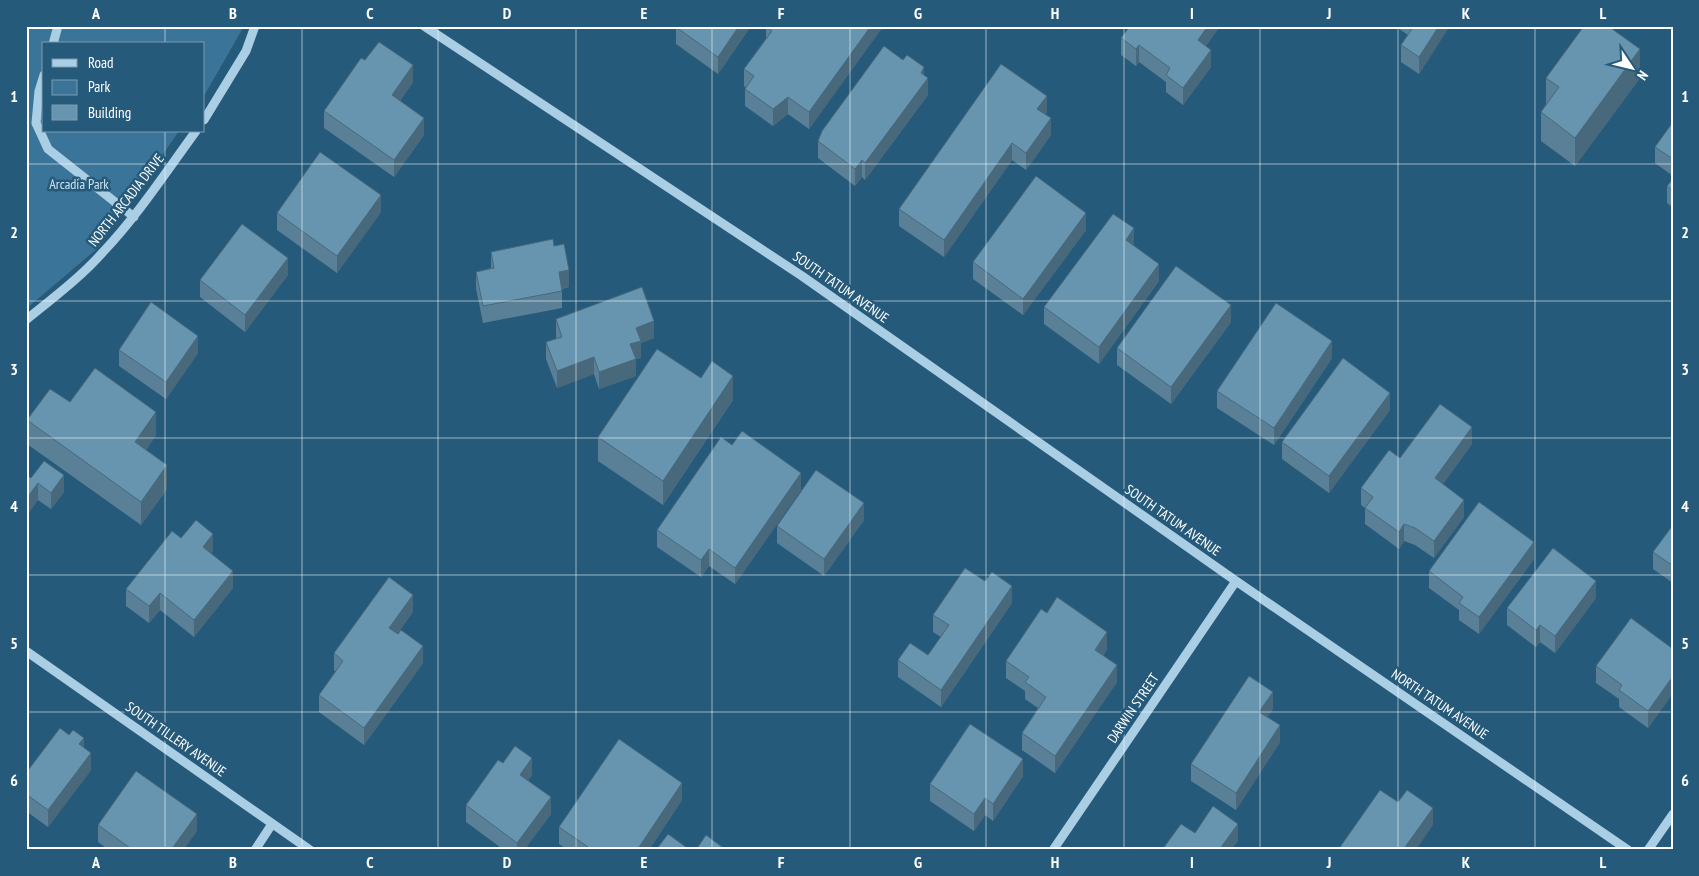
<svg xmlns="http://www.w3.org/2000/svg" width="1699" height="876" font-family="'PT Sans Narrow',sans-serif">
	<style>
		.green { fill: #3a7498 }
		.lines { fill: none; stroke-linecap: round; stroke-linejoin: round }
		.minor { stroke: #aacee4; stroke-width: 9 }
		.wall { fill: #598097 }
		.shaded-wall { fill: #48687b }
		.building { fill: #6795b0; stroke: #48687b }
		.grid { fill: none; stroke: #fff; stroke-width: 1; stroke-opacity: 0.55 }
		.labels { text-anchor: middle; stroke-width: 5; stroke-linejoin: round; paint-order: stroke }
		.park-label { font-size: 14px; fill: #cde5f3; stroke: #265a7b }
		.street-label { font-size: 14px; fill: #fff; stroke: #265a7b }
		.neatline { fill: none; stroke: #fff; stroke-width: 2 }
		.grid-label { font-size: 16px; text-anchor: middle; font-weight: bold; fill: #fff }
	</style>
	<rect width="100%" height="100%" fill="#265a7b"/>
	<path class="green" d="M26,26H244L204,96V44H44V131H179L99,247L26,309Z"/>
	<g class="lines">
		<path class="minor" d="M424,26L802,276L1236,581L1628,850
			M53,44L58,26
			M44,75L39,91L36,123L48,149L134,217
			M204,120L246,51L255,26
			M26,320C53,298 81,277 103,252C138,215 166,172 196,131
			M26,651L310,850
			M255,850L272,824
			M1053,850L1236,581
			M1648,850L1673,814"/>
	</g>
	<path class="wall" d="M677,26H751L718,74L676,44V27Z
		M883,26L809,129L788,114L773,126L745,106V89L746,88L744,86V69L766,39V27Z
		M1130,26H1220L1206,46L1211,67L1183,105L1166,92V82L1139,62L1136,66L1121,55V38Z
		M1395,26H1449V27L1419,74L1401,62V45L1408,35Z
		M365,60L413,82L400,101L424,135L394,177L324,128V111Z
		M924,75L928,95L865,180L862,177L855,186L818,158V141Z
		M1546,78H1640L1575,166L1541,141V112L1546,104Z
		M1047,112L1045,114L1051,135L1026,170L1012,160L944,257L899,226V209Z
		M1673,122V176L1655,163V147Z
		M1673,179V208L1667,203V186Z
		M381,212L337,273L277,230V213Z
		M1086,230L1023,315L973,279V262Z
		M1134,245L1159,281L1099,364L1044,324V307Z
		M554,246L569,287L562,289V308L483,323L476,288V272L491,268V252Z
		M288,275L245,332L200,297V280Z
		M556,319L654,338L641,343V358L636,359V376L599,389L594,374L557,388L546,359V342L556,339Z
		M1231,322L1171,404L1117,365V348Z
		M119,350L198,353L166,399L119,366Z
		M1332,358L1274,445L1217,408V391Z
		M701,378L733,400L663,505L598,461V437Z
		M70,402L156,435L146,450L167,489L141,525L27,444V420Z
		M1390,410L1329,493L1282,459V442Z
		M1472,444L1443,484L1464,517L1434,558L1415,545L1404,541L1399,549L1365,524V508L1361,505V488L1400,458Z
		M26,475L31,478L64,492L51,509L38,500L26,516Z
		M801,490L735,584L709,566L701,577L657,547V530Z
		M864,520L824,576L777,543V526Z
		M1673,525V583L1653,569V552Z
		M181,538L213,551L211,553L233,588L194,637L160,610L149,623L126,606V589Z
		M1534,559L1479,634L1459,620V610L1429,588V571Z
		M1596,598L1555,653L1540,642L1536,647L1507,625V608Z
		M1012,603L941,707L898,677V660L928,655L941,637L933,632V615Z
		M413,612L397,634L423,663L364,745L319,712V695L336,672L334,670V653Z
		M1047,613L1107,649L1103,656L1117,682L1055,773L1022,750V733L1038,708L1025,699V691L1006,678V661Z
		M1673,649V693L1648,728L1619,707V699L1596,683V666Z
		M1273,709L1267,717L1280,742L1236,810L1191,781V764Z
		M84,748L91,770L48,827L26,811V773Z
		M532,775L528,780L551,814L524,850H504L466,822V805Z
		M1023,776L993,821L985,815L974,831L930,801V784Z
		M682,800L649,850H568L559,844V827Z
		M98,825L197,831L183,850H109L98,842Z"/>
	<path class="shaded-wall" d="M739,26H751L718,74V57Z
		M871,26H883V27L809,129V112Z
		M1208,26H1220L1198,57V40Z
		M1439,26L1449,27L1419,74V57Z
		M1139,45V62L1136,66V49Z
		M1640,49V78L1575,166V138Z
		M1211,50V67L1183,105V88Z
		M413,65V82L392,112V95Z
		M924,67V84L928,78V95L865,180V163Z
		M1047,96V112L1037,126V109Z
		M788,97V114L773,126V109Z
		M424,118V135L394,177V160Z
		M1051,118V135L1026,170V153Z
		M1012,143V160L944,257V240Z
		M862,160V177L855,186V169Z
		M381,195V212L337,273V256Z
		M1086,213V230L1023,315V299Z
		M1134,228V245L1126,240Z
		M288,258V275L245,332V315Z
		M1159,264V281L1099,364V347Z
		M569,270V287L559,289V272Z
		M1231,305V322L1171,404V387Z
		M654,321V338L641,343V358L636,359V376L599,389V372L630,344L636,328Z
		M198,336V353L166,399V382Z
		M1332,341V358L1274,445V428Z
		M594,357V374L557,388V371Z
		M733,376V400L663,505V481Z
		M1390,393V410L1329,493V476Z
		M156,412V435L135,466V442Z
		M1472,427V444L1435,495V478Z
		M167,465V489L141,525V502Z
		M801,473V490L735,584V568Z
		M64,475V492L51,509V493Z
		M38,483V500L26,516V499Z
		M1464,500V517L1434,558V541Z
		M864,503V520L824,576V559Z
		M1404,524V541L1399,549V532Z
		M213,534V551L203,564V547Z
		M1534,542V559L1479,634V617Z
		M709,549V566L701,577V560Z
		M233,571V588L194,637V620Z
		M1596,581V598L1555,653V636Z
		M1012,586V603L941,707V690Z
		M160,593V610L149,623V606Z
		M413,595V612L389,645V628Z
		M1540,625V642L1536,647V630Z
		M1107,632V649L1095,667V650Z
		M423,646V663L364,745V728Z
		M1117,665V682L1055,773V756Z
		M1673,676V693L1648,728V711Z
		M1273,692V709L1259,729V712Z
		M1280,725V742L1236,810V793Z
		M84,738V755L79,744Z
		M91,753V770L48,827V810Z
		M532,758V775L520,792V775Z
		M1023,759V776L993,821V804Z
		M682,783V800L649,850H637Z
		M551,797V814L524,850H517V843Z
		M985,798V815L974,831V814Z
		M1433,808V825L1416,850H1403Z
		M197,814V831L183,850H171Z
		M1238,824V841L1231,850H1219Z"/>
	<path class="building" d="M677,26H739L718,57L676,27Z
		M767,26H871L809,112L788,97L773,109L745,89L754,76L744,69L772,31L766,27Z
		M1130,26H1208L1198,40L1211,50L1183,88L1166,75L1170,68L1139,45L1136,49L1121,38Z
		M1414,26H1439L1419,57L1401,45Z
		M1584,26H1608L1640,49L1575,138L1541,112L1559,87L1546,78Z
		M379,42L413,65L392,95L424,118L394,160L324,111L361,58L365,60Z
		M884,46L903,60L907,55L924,67L921,73L928,78L865,163L862,160L855,169L818,141L822,131Z
		M1001,64L1047,96L1037,109L1051,118L1026,153L1012,143L944,240L899,209Z
		M1673,122V159L1655,147Z
		M320,152L381,195L337,256L277,213Z
		M1036,176L1086,213L1023,299L973,262Z
		M1673,179V191L1667,186Z
		M1113,214L1134,228L1126,240L1159,264L1099,347L1044,307Z
		M242,224L288,258L245,315L200,280Z
		M553,239L554,246L564,244L569,270L559,272L562,291L483,306L476,272L494,268L491,252Z
		M1176,266L1231,305L1171,387L1117,348Z
		M642,287L654,321L636,328L641,341L630,344L636,359L599,372L594,357L557,371L546,342L562,337L556,319Z
		M151,302L198,336L166,382L119,350Z
		M1276,303L1332,341L1274,428L1217,391Z
		M657,349L701,378L712,361L733,376L663,481L598,437Z
		M1343,358L1390,393L1329,476L1282,442Z
		M95,368L156,412L135,442L167,465L141,502L27,420L50,389L70,402Z
		M1440,404L1472,427L1435,478L1464,500L1434,541L1415,528L1404,524L1399,532L1365,508L1373,497L1361,488L1389,450L1400,458Z
		M742,431L801,473L735,568L709,549L701,560L657,530L721,437L732,445Z
		M44,461L64,475L51,493L38,483L26,499V475L31,478Z
		M816,470L864,503L824,559L777,526Z
		M1479,502L1534,542L1479,617L1459,603L1463,597L1429,571Z
		M196,520L213,534L203,547L233,571L194,620L160,593L149,606L126,589L172,531L181,538Z
		M1673,525V566L1653,552Z
		M1553,548L1596,581L1555,636L1540,625L1536,630L1507,608Z
		M965,568L985,581L992,572L1012,586L941,690L898,660L910,643L928,655L949,625L933,615Z
		M389,577L413,595L389,628L398,634L401,630L423,646L364,728L319,695L343,661L334,653Z
		M1057,597L1107,632L1095,650L1117,665L1055,756L1022,733L1046,697L1025,682L1029,677L1006,661L1041,609L1047,613Z
		M1631,618L1673,649V676L1648,711L1619,690L1622,685L1596,666Z
		M1249,676L1273,692L1259,712L1280,725L1236,793L1191,764Z
		M970,724L1023,759L993,804L985,798L974,814L930,784Z
		M60,728L69,735L73,730L84,738L79,744L91,753L48,810L26,794V773Z
		M619,739L682,783L637,850H586L588,847L559,827Z
		M515,746L532,758L520,775L551,797L517,843L466,805L498,760L503,763Z
		M136,771L197,814L171,850H133L98,825Z
		M1380,790L1398,802L1407,790L1433,808L1403,850H1338Z
		M1213,806L1238,824L1219,850H1162L1181,824L1195,833Z
		M668,834L690,850H656Z
		M706,835L726,850H696Z"/>
	<path class="grid" d="M165,26V44M302,26V850M438,26V850M576,26V850M712,26V850M850,26V850M986,26V850M1124,26V850M1260,26V850M1398,26V850M1535,26V850M165,131V850M26,164H1673M26,301H1673M26,438H1673M26,575H1673M26,712H1673"/>
	<g class="labels">
		<g class="park-label">
			<text x="79" y="189">Arcadia Park</text>
		</g>
		<g class="street-label">
			<text transform="translate(126 200) rotate(-52)" y="5">NORTH ARCADIA DRIVE</text>
			<text transform="translate(841 287) rotate(35)" y="5">SOUTH TATUM AVENUE</text>
			<text transform="translate(1173 520) rotate(35)" y="5">SOUTH TATUM AVENUE</text>
			<text transform="translate(1440 704) rotate(34)" y="5">NORTH TATUM AVENUE</text>
			<text transform="translate(1133 708) rotate(-56)" y="5">DARWIN STREET</text>
			<text transform="translate(176 739) rotate(35)" y="5">SOUTH TILLERY AVENUE</text>
		</g>
	</g>
	<rect width="1699" height="876" fill="none" stroke="#265a7b" stroke-width="55"/>
	<rect x="42" y="42" width="162" height="90" fill="#265a7b" stroke="#7d9cb0"/>
	<rect x="52" y="59" width="25" height="8" fill="#aacee4" stroke="#7d9cb0"/>
	<text x="88" y="68" font-size="15" fill="#ffffff">Road</text>
	<rect x="52" y="80" width="25" height="15" fill="#3a7498" stroke="#7d9cb0"/>
	<text x="88" y="92" font-size="15" fill="#ffffff">Park</text>
	<rect x="52" y="105" width="25" height="15" fill="#6795b0" stroke="#7d9cb0"/>
	<text x="88" y="118" font-size="15" fill="#ffffff">Building</text>
	<g transform="translate(1632 68) rotate(125)" stroke="#265a7b" stroke-width="4" paint-order="stroke">
	<path d="M0-4L9 19L0 12L-9 19Z" fill="#ffffff"/>
	<text y="-8" font-size="14" font-weight="bold" text-anchor="middle" fill="#ffffff">N</text>
	</g>
	<rect x="28" y="28" width="1644" height="820" class="neatline"/>
	<g class="grid-label">
		<text x="96" y="19">A</text>
		<text x="233" y="19">B</text>
		<text x="370" y="19">C</text>
		<text x="507" y="19">D</text>
		<text x="644" y="19">E</text>
		<text x="781" y="19">F</text>
		<text x="918" y="19">G</text>
		<text x="1055" y="19">H</text>
		<text x="1192" y="19">I</text>
		<text x="1329" y="19">J</text>
		<text x="1466" y="19">K</text>
		<text x="1603" y="19">L</text>
		<text x="14" y="102">1</text>
		<text x="1685" y="102">1</text>
		<text x="14" y="238">2</text>
		<text x="1685" y="238">2</text>
		<text x="14" y="375">3</text>
		<text x="1685" y="375">3</text>
		<text x="14" y="512">4</text>
		<text x="1685" y="512">4</text>
		<text x="14" y="649">5</text>
		<text x="1685" y="649">5</text>
		<text x="14" y="786">6</text>
		<text x="1685" y="786">6</text>
		<text x="96" y="868">A</text>
		<text x="233" y="868">B</text>
		<text x="370" y="868">C</text>
		<text x="507" y="868">D</text>
		<text x="644" y="868">E</text>
		<text x="781" y="868">F</text>
		<text x="918" y="868">G</text>
		<text x="1055" y="868">H</text>
		<text x="1192" y="868">I</text>
		<text x="1329" y="868">J</text>
		<text x="1466" y="868">K</text>
		<text x="1603" y="868">L</text>
	</g>
</svg>
